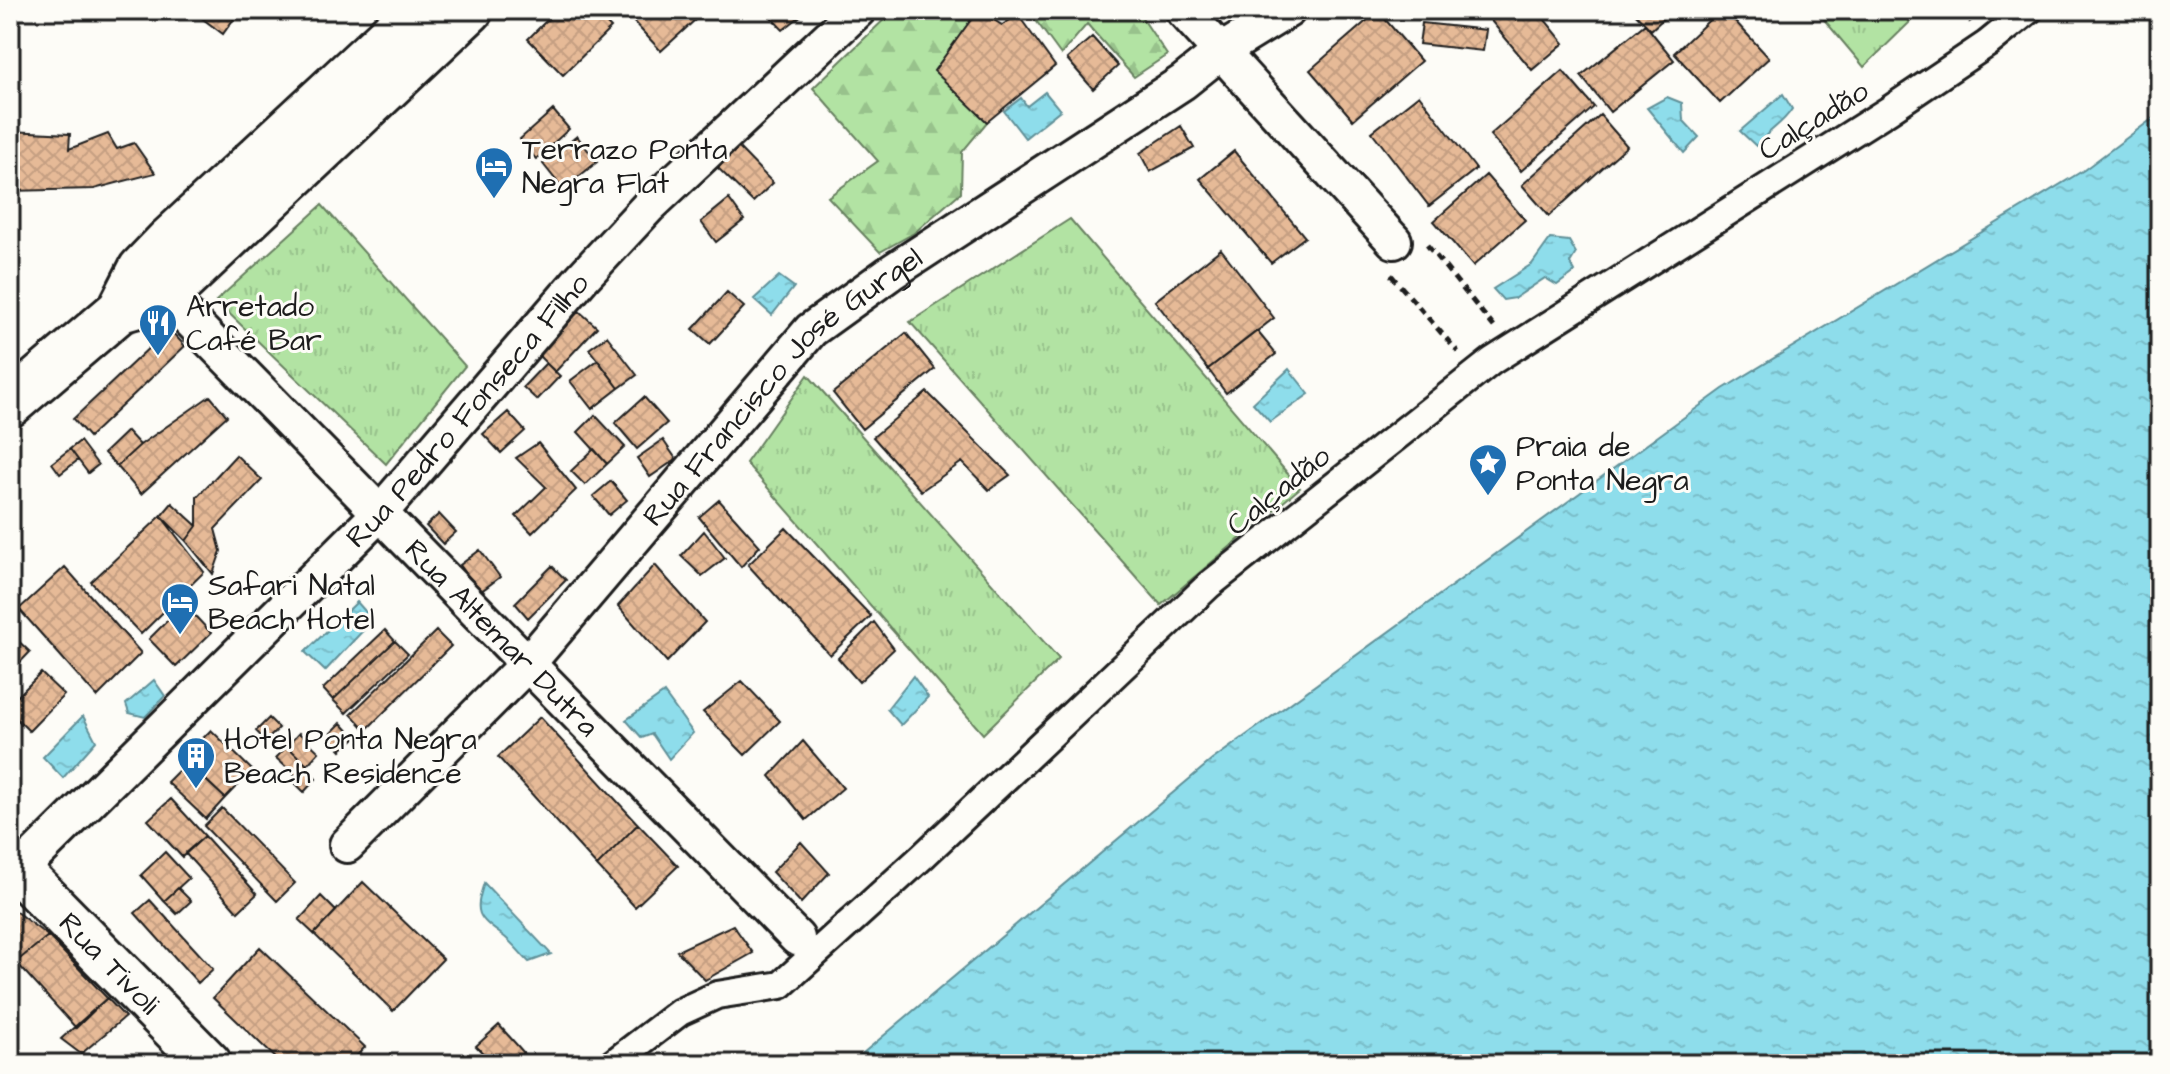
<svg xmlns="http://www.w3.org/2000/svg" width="2170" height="1074" font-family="'Architects Daughter',sans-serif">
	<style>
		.grass { fill: url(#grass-tufts); stroke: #678060; stroke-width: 2 }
		.forest { fill: url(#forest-firs); stroke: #678060; stroke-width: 2 }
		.water { fill: url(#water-ripples); stroke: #609098; stroke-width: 2 }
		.building { fill: url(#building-cross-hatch); stroke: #1c1c1c; stroke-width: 2 }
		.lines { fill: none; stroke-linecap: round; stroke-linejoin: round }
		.pedestrian-casing { stroke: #1c1c1c; stroke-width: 32 }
		.minor-casing { stroke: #1c1c1c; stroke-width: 40 }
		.tertiary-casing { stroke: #1c1c1c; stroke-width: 50 }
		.secondary-casing { stroke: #1c1c1c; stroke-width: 50 }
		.path { stroke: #1c1c1c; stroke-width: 5; stroke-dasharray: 8 6; stroke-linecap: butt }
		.pedestrian { stroke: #fdfcf7; stroke-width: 26 }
		.minor { stroke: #fdfcf7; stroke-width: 34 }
		.tertiary { stroke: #fdfcf7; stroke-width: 44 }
		.secondary { stroke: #fdfcf7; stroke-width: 44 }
		.labels { text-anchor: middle; stroke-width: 6; stroke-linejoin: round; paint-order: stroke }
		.street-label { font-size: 30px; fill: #1c1c1c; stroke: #fdfcf7 }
		.poi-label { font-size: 30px; fill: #1c1c1c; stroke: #fdfcf7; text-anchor: start }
	</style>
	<defs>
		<pattern id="grass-tufts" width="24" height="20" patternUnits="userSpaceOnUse" patternTransform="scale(2)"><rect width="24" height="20" fill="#b2e3a3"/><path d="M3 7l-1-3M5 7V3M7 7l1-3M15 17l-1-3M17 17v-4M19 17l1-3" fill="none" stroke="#98c28c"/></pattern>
		<pattern id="forest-firs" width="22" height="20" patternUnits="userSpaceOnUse" patternTransform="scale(2)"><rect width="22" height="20" fill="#b2e3a3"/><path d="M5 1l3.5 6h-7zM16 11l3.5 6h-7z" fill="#98c28c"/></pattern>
		<pattern id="water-ripples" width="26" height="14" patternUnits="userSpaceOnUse" patternTransform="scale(2)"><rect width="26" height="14" fill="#8eddeb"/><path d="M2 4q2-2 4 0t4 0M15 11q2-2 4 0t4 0" fill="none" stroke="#7abdc9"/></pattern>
		<pattern id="building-cross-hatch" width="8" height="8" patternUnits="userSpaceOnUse" patternTransform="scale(2)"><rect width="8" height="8" fill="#e6ba97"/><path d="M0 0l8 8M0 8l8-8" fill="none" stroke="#c59f82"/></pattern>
	</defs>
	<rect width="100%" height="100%" fill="#fdfcf7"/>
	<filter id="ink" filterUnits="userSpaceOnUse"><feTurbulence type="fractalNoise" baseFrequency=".0125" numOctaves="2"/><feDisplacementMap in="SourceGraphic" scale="16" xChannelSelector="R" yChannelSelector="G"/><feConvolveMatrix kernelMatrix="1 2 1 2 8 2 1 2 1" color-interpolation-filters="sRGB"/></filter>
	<g filter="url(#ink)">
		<path class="grass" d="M1816,10H1899L1910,22L1864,67Z
			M322,205L465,366L386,464L216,301Z
			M1070,219L1300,488L1161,605L910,322Z
			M808,375L1059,659L983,734L746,463Z"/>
		<path class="forest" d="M894,10H964L974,16L935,71L987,122L962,152L961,192L914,233L880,252L828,197L878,161L813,88Z
			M1137,10L1167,55L1134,77L1087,24L1061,55L1029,11Z"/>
		<path class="water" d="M1045,92L1060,110L1025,138L1004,111L1021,98L1027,106Z
			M1783,94L1792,109C1782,125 1767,131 1756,146L1740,131Z
			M1667,97L1682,103L1683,120L1699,137L1684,153L1647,108Z
			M2160,113V1064H850L1212,760L1723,389L2084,170Z
			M1550,239L1569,241L1576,253L1570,263L1575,272L1557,285L1545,278L1515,298L1503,300L1493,289L1532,264Z
			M779,276L794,287L772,315L754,299Z
			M1289,369L1309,394L1270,422L1253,403Z
			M357,602L373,620L325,671L305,652Z
			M913,676L928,697L901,725L887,709Z
			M154,680L165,696L145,717L129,713L126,704Z
			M664,693L693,733L669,759L652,734L642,738L626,720Z
			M83,716L96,741L63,778L43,757Z
			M484,883L551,954L529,962C520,953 512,942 502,935C477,917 474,913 484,883Z"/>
		<path class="building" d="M191,10H240L223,34Z
			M557,10H593L611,28L563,75L528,39Z
			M639,10H706L661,51L630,18Z
			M764,10H808L783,30Z
			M978,10L1002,25L1018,15L1055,66L987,122L934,71Z
			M1482,10H1537L1564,43L1532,70Z
			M1632,10H1673L1651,30Z
			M1720,10H1725L1769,58L1720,103L1674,53Z
			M1378,11L1421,61L1353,120L1310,70Z
			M1422,23L1486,30L1483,51L1419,44Z
			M1645,24L1674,60L1610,112L1581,76Z
			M1092,37L1118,66L1093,89L1067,59Z
			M1563,71L1594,107L1521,171L1490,135Z
			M1419,95L1476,169L1429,206L1372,132Z
			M553,110L569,129L536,159L520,139Z
			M1600,115L1627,146L1549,216L1522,185Z
			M1181,126L1194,148L1150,172L1140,153Z
			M10,131L70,134L69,149L108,134L117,149L134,143L155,173L94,189L10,191Z
			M577,136L597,162L563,189L543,164Z
			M738,147L773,183L753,202L718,168Z
			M1234,151L1305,237L1271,263L1200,179Z
			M1486,175L1525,220L1473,266L1434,221Z
			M729,199L744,220L716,242L701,222Z
			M1221,249L1274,318L1208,369L1155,301Z
			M727,292L744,307L710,344L693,329Z
			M579,311L597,327L555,372L538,355Z
			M169,329L185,346L89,437L73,419Z
			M1257,331L1276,354L1226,393L1208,369Z
			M906,333L935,369L862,429L833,393Z
			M607,336L637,375L619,388L589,349Z
			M598,360L619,388L592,409L570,381Z
			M546,363L560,376L537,400L523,387Z
			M927,392L1010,475L989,490L962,462L921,491L873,437Z
			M210,396L227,416L141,494L117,466L140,445Z
			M644,397L667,423L637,449L615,423Z
			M508,412L525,431L501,453L483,434Z
			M595,415L625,447L607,464L578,432Z
			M127,431L140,445L117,466L104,453Z
			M663,440L676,459L650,477L637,458Z
			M80,441L98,465L88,473L70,449Z
			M538,443L576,490L532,533L516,516L546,487L516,458Z
			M70,449L78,460L60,474L52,463Z
			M594,449L607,464L585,485L571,471Z
			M236,455L262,480L215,529L221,551L213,574L186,541L197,526V497Z
			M611,481L627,500L609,515L593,496Z
			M719,500L760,546L741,567L699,517Z
			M172,503L197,526L186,541L161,516Z
			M439,514L456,532L443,544L426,526Z
			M161,516L204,572L141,634L91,582Z
			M786,528L871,616L830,655L748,565Z
			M704,531L725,558L702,576L681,556Z
			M480,550L500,577L480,592L460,565Z
			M655,565L705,622L667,662L618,606Z
			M552,566L566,580L528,618L515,603Z
			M65,567L141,653L97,697L19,609Z
			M184,604L211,633L176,667L149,639Z
			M874,622L894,649L859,682L838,658Z
			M385,630L395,641L333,700L323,689Z
			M436,631L451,646L366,730L351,714Z
			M10,633L30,652L10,673Z
			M395,641L408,654L346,713L333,700Z
			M41,673L64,695L29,731L10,712V704Z
			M742,681L780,721L745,755L703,712Z
			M540,717L638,824L597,866L498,757Z
			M269,718L279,728L266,741L256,731Z
			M341,723L355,738L341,750L328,736Z
			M211,730L252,770L225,798L183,759Z
			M299,733L319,752L307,765L287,746Z
			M803,741L843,788L806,820L770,776Z
			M287,746L307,765L296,776L276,758Z
			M187,762L225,798L206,819L167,782Z
			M307,769L316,779L304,792L294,782Z
			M171,799L205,836L182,857L148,820Z
			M222,808L295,883L277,901L204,826Z
			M638,824L678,866L635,907L597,866Z
			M205,836L257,894L238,912L185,853Z
			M801,842L829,873L801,903L772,872Z
			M165,852L189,878L164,901L141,875Z
			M363,882L443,959L393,1011L314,934Z
			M178,888L191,901L177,914L164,901Z
			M321,896L336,911L314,934L299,920Z
			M150,900L213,969L198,983L135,913Z
			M15,911L48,936L16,962L10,957V916Z
			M733,925L753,953L705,980L677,951Z
			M48,936L107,998L76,1028L16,962Z
			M260,947L365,1047L349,1064H282L213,998Z
			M107,998L125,1017L81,1054L61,1039Z
			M499,1025L524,1053L511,1064H493L476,1046Z"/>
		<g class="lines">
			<defs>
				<path id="pedestrian" d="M612,1064L680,1012L717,995L781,985L923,856L1209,585L1492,361L1889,110L1987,44L2029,10"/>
				<g id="minor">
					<path d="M1183,10L1394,241"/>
					<path id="s1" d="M149,278L797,938"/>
					<path id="s2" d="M347,845L529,662L811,330L893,271L1183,82L1223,50L1288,10"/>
					<path id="s3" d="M10,880L379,514L582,278L649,206L858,10"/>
				</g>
				<g id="tertiary">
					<path id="s4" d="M10,862L209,1064"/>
				</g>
				<path id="secondary" d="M120,310L165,297L470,10
					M10,404L120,310L141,269L167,242L417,10"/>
			</defs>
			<use href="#pedestrian" class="pedestrian-casing"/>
			<use href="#minor" class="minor-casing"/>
			<use href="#tertiary" class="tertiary-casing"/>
			<use href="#secondary" class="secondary-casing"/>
			<path class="path" d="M1962,10L1971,22
				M1427,245L1494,327
				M1391,275L1458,352"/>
			<use href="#pedestrian" class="pedestrian"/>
			<use href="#minor" class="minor"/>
			<use href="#tertiary" class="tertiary"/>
			<use href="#secondary" class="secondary"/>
		</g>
	</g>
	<defs>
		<symbol id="hotel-pin" viewBox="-11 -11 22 30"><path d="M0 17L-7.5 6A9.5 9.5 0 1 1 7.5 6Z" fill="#1f6fb2" stroke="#fdfcf7"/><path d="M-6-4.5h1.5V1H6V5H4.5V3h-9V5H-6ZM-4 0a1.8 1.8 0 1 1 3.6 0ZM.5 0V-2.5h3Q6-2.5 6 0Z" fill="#fff"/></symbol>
		<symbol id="restaurant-pin" viewBox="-11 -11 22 30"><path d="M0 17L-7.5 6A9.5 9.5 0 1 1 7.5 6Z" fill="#1f6fb2" stroke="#fdfcf7"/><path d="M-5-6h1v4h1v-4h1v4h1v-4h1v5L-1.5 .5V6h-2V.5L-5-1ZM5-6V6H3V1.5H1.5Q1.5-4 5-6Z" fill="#fff"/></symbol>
		<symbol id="sight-pin" viewBox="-11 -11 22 30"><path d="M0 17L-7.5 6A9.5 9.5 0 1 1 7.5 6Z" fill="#1f6fb2" stroke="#fdfcf7"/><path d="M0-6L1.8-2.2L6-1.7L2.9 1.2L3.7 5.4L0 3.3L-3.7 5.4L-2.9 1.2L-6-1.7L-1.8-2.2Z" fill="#fff"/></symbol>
		<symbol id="building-pin" viewBox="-11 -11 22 30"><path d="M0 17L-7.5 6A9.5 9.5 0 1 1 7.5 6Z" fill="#1f6fb2" stroke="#fdfcf7"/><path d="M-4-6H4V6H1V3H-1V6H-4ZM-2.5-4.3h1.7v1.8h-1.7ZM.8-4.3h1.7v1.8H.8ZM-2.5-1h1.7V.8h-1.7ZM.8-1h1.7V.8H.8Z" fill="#fff"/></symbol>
	</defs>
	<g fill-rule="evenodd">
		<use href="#hotel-pin" x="472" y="144" width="44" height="60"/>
		<use href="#restaurant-pin" x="136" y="301" width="44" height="60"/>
		<use href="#sight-pin" x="1466" y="441" width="44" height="60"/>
		<use href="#hotel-pin" x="158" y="580" width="44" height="60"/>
		<use href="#building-pin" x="174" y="734" width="44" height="60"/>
	</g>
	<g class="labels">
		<g class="street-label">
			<text transform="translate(1813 120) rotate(-32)" y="10">Calçadão</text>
			<text dy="10" stroke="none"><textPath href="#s2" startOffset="634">Rua Francisco José Gurgel</textPath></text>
			<text dy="10" stroke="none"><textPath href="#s3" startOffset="656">Rua Pedro Fonseca Filho</textPath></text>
			<text transform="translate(1278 490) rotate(-39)" y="10">Calçadão</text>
			<text dy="10" stroke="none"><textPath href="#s1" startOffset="504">Rua Altemar Dutra</textPath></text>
			<text dy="10" stroke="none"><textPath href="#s4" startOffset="142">Rua Tivoli</textPath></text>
		</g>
		<g class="poi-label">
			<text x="522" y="159">Terrazo Ponta<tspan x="522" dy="34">Negra Flat</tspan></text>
			<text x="186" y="316">Arretado<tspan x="186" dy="34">Café Bar</tspan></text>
			<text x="1516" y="456">Praia de<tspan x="1516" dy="34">Ponta Negra</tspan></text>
			<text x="208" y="595">Safari Natal<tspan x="208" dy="34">Beach Hotel</tspan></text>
			<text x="224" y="749">Hotel Ponta Negra<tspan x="224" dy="34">Beach Residence</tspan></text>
		</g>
	</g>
	<rect width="2170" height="1074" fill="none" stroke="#fdfcf7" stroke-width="40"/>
	<rect x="20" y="20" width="2130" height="1034" fill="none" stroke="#1c1c1c" stroke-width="3" filter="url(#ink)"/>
</svg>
